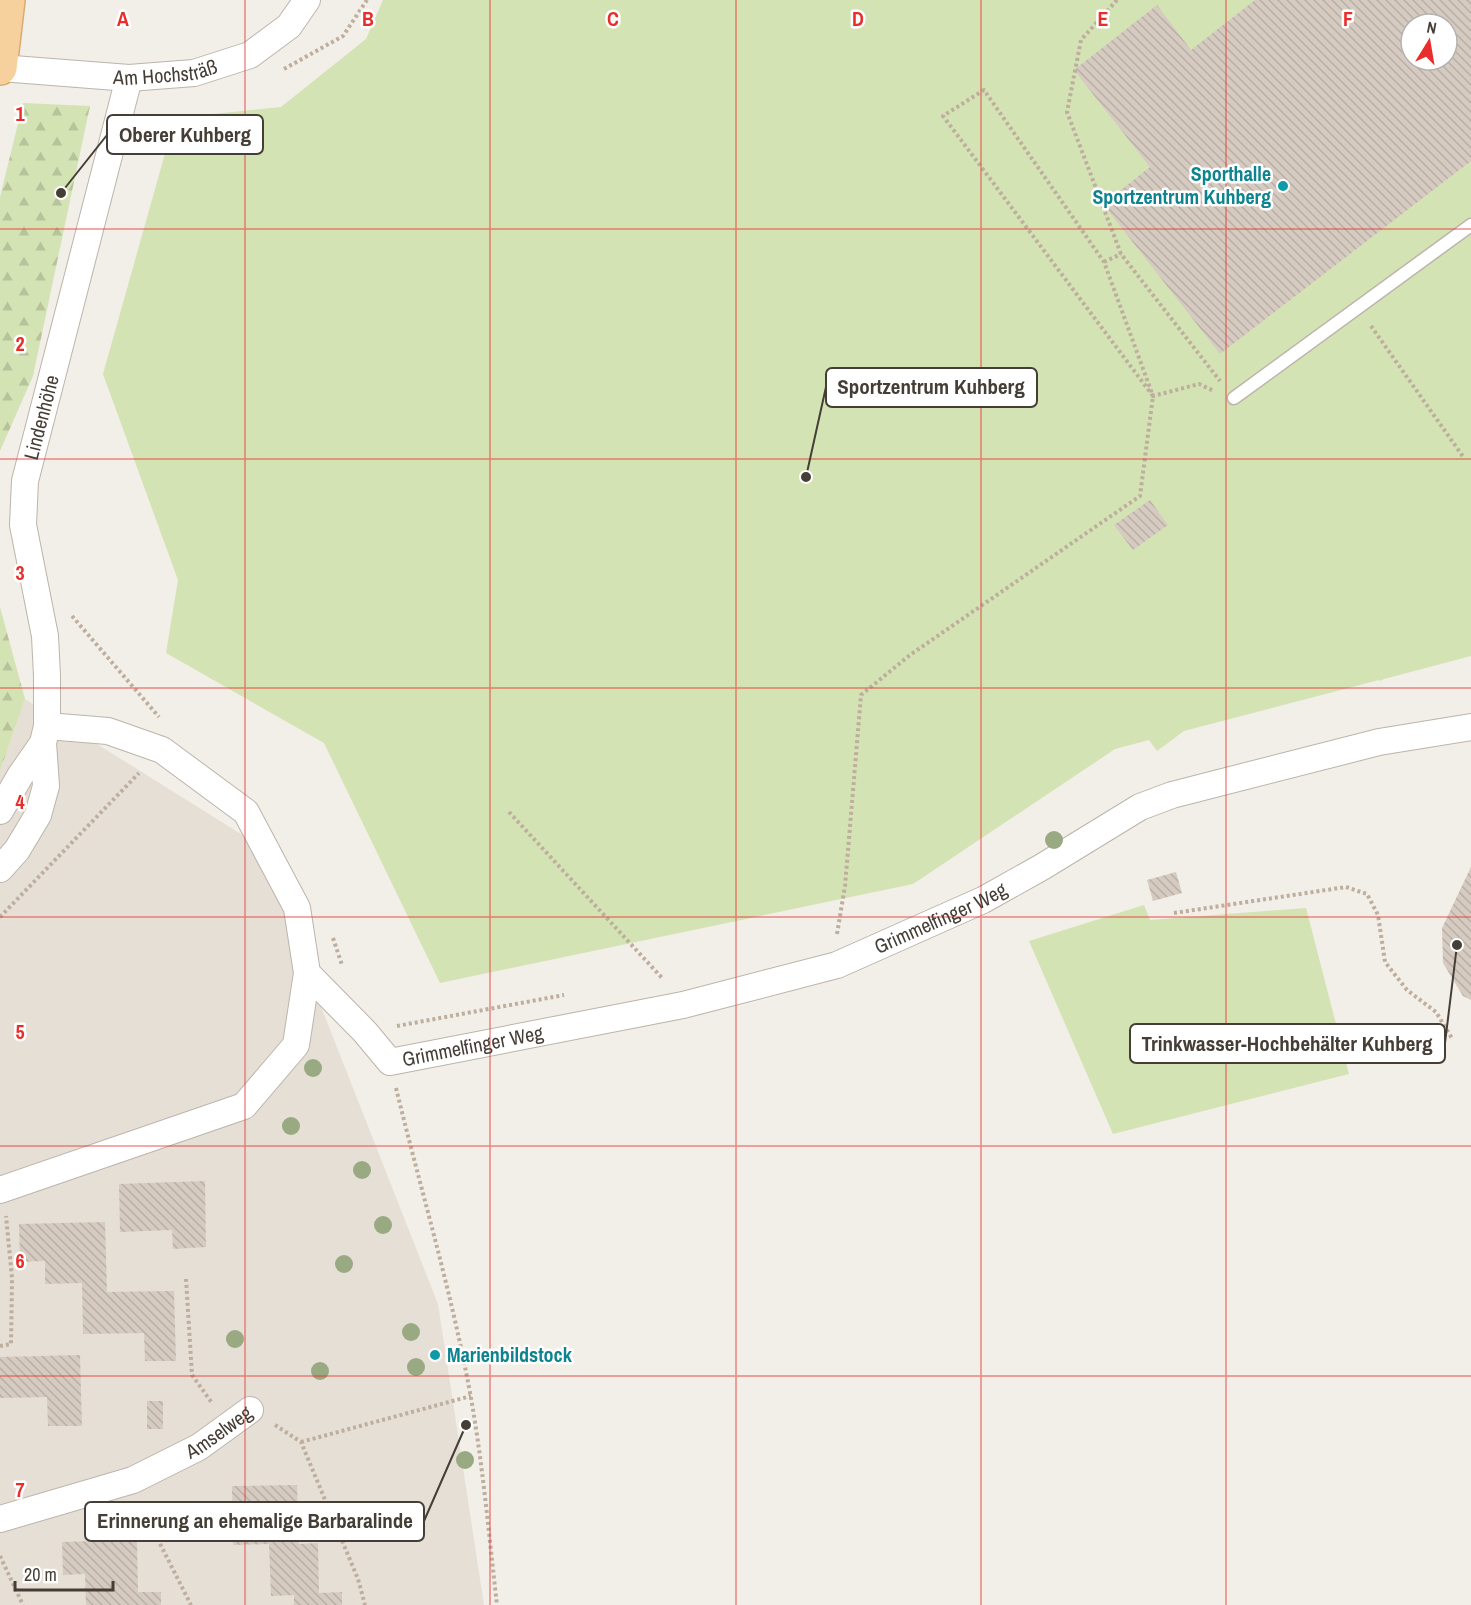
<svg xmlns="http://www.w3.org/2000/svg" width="1471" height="1605" font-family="'Archivo Narrow',sans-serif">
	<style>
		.residential { fill: #e6dfd6 }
		.green { fill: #d4e3b4; fill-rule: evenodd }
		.forest { fill: url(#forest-firs) }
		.building { fill: url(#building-back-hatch); fill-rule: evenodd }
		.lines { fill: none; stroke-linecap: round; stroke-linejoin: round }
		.lane-casing { stroke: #bdb4ab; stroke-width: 15 }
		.street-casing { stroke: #bdb4ab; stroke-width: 28 }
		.primary-casing { stroke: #d9ab6f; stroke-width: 36 }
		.path { stroke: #beae9e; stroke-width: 4; stroke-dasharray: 3 3; stroke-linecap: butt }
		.lane { stroke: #fff; stroke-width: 12 }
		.street { stroke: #fff; stroke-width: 26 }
		.primary { stroke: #f6d19e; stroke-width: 33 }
		.tree { fill: #99aa82 }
		.grid { fill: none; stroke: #e82d2a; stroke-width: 1.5; stroke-opacity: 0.55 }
		.culture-dot { fill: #0f9aa8; stroke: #fff; stroke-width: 2 }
		.labels { text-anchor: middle; stroke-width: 5; stroke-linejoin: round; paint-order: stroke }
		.street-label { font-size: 20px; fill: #453e37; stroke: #fff }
		.culture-label { font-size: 20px; font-weight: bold; fill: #0d838f; stroke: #fff; text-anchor: end }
		.grid-label { font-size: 20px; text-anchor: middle; font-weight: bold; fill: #e82d2a; stroke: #fff; stroke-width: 5; stroke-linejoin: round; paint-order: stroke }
		.leader { fill: none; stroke: #453e37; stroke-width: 2 }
		.callout-dot { fill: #453e37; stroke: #fff; stroke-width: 2 }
		.callout { fill: #fff; stroke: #453e37; stroke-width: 2 }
		.callout-label { font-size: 21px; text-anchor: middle; font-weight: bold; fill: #453e37 }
	</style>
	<defs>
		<pattern id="forest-firs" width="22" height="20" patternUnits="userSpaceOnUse" patternTransform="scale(1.5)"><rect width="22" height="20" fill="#d4e3b4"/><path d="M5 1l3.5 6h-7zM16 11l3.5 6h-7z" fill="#b7c49b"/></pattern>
		<pattern id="building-back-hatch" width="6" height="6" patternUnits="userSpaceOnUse" patternTransform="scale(1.5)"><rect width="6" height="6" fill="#d6cbc1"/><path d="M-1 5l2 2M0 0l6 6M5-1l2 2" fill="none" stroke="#b9afa6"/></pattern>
	</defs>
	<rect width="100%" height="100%" fill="#f2eee8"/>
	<path class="residential" d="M25,699L257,844L438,1304L484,1605H0V771Z"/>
	<path class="green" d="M383,0H1471V656L1384,679L1380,681L1379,680L1184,731L1157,751L1149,740L1115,749L913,884L440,983L324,743L166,653L178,580L103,374L175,118L281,107L366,39ZM1411,24H1447V60H1411Z
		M1144,905L1150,920L1306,908L1349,1074L1113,1134L1029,941Z"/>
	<path class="forest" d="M23,103L90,106L33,376L0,451V197Z
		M0,607L25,699L0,771Z"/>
	<path class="building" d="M1255,0H1471V161L1220,354L1103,204L1150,167L1074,70L1157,5L1191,50ZM1411,24H1447V60H1411Z
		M1150,500L1168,525L1133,550L1114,525Z
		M1471,867V1000L1463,996L1443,963L1442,928Z
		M1176,872L1182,893L1153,901L1147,880Z
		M205,1181L206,1247L173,1249L172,1230L120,1232L119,1184Z
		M105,1222L107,1292L174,1291L176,1361H145L144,1333L83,1334L82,1283L45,1284V1261L20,1262L19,1224Z
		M80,1355L82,1426H48L47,1397L0,1398V1357Z
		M147,1401H163V1429H147Z
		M297,1485L299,1544L318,1543L319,1593L342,1592V1605H294V1595L271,1596L269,1544L233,1545L232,1486Z
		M137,1540L138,1592H161V1605H86L85,1574L63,1575L62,1542Z"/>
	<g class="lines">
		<defs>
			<path id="lane" d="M1234,398L1471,225"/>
			<g id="street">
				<path id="s1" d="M0,68L129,78L194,73L250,55L289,26L307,0"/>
				<path d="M0,811L20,776L43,743"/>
				<path id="s2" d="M0,869L17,850L38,815L46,786L43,743L47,726V676L45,636L23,525L25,481L129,78"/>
				<path id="s3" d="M307,973L365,1032L390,1062L683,1005L837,965L983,900L1042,867L1140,807L1172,795L1379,742L1471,727"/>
				<path d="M0,1190L244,1106L296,1045L307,973L297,908L246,812L162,750L108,731L47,726"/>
				<path id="s4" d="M0,1519L133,1480L199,1447L250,1410"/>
			</g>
			<path id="primary" d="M0,68L8,0"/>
		</defs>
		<use href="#lane" class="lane-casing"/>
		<use href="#street" class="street-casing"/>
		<use href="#primary" class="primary-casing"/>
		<path class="path" d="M1117,0L1081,40L1067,112L1121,254L1220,381
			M284,69L343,36L367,0
			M1104,262L1121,254
			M1371,326L1464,458
			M72,616L159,717
			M509,812L663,979
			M1174,913L1346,887L1367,894L1378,915L1385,962L1407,990L1436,1012L1453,1040
			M0,917L139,773
			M837,934L845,886L861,695L910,655L1140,496L1153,396L943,116L984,90L1104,262L1153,396L1199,384L1214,391
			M333,938L342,965
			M397,1026L564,995
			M396,1088C421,1191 452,1293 471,1398C483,1466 489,1536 497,1605
			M186,1279L192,1375L212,1403
			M0,1346L11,1344L12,1278L6,1216
			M275,1425L301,1442L358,1579L365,1605
			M301,1442L471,1396
			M142,1506L148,1520L191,1605
			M0,1556L23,1605"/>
		<use href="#lane" class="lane"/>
		<use href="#street" class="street"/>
		<use href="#primary" class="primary"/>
	</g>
	<g class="tree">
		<circle cx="1054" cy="840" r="9"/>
		<circle cx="313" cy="1068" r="9"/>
		<circle cx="291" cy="1126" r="9"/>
		<circle cx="362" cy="1170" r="9"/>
		<circle cx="383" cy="1225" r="9"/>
		<circle cx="344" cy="1264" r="9"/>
		<circle cx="411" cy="1332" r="9"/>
		<circle cx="235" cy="1339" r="9"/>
		<circle cx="416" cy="1367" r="9"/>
		<circle cx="320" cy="1371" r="9"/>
		<circle cx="465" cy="1460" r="9"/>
	</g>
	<path class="grid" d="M245,0V1605M490,0V1605M736,0V1605M981,0V1605M1226,0V1605M0,229H1471M0,459H1471M0,688H1471M0,917H1471M0,1146H1471M0,1376H1471"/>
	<g class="culture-dot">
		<circle cx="1283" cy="186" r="6"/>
		<circle cx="435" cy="1355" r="6"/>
	</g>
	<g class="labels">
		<g class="street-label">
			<text dy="7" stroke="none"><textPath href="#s1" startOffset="166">Am Hochsträß</textPath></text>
			<text dy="7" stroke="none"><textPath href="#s2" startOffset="470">Lindenhöhe</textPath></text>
			<text dy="7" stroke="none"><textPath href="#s3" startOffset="693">Grimmelfinger Weg</textPath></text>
			<text dy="7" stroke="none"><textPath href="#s3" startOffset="206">Grimmelfinger Weg</textPath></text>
			<text dy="7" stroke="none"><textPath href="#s4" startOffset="237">Amselweg</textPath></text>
		</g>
		<g class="culture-label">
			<text x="1271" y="181">Sporthalle<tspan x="1271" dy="23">Sportzentrum Kuhberg</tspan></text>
			<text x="447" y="1362" text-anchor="start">Marienbildstock</text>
		</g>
	</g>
	<g class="grid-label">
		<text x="123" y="26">A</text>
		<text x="368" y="26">B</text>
		<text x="613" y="26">C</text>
		<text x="858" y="26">D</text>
		<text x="1103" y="26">E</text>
		<text x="1348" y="26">F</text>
		<text x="20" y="121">1</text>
		<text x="20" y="351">2</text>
		<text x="20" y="580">3</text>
		<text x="20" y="809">4</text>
		<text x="20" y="1039">5</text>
		<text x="20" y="1268">6</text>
		<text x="20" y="1497">7</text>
	</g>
	<path class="leader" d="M61 193L107 135M806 477L826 387M1457 945L1445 1043M466 1425L424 1521"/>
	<g class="callout-dot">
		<circle cx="61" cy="193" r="6"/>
		<circle cx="806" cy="477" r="6"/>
		<circle cx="1457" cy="945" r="6"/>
		<circle cx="466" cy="1425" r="6"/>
	</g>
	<g class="callout">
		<rect x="107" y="115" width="156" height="39" rx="6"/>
		<rect x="826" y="368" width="211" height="39" rx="6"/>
		<rect x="1130" y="1024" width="315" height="39" rx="6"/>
		<rect x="85" y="1502" width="339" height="39" rx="6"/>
	</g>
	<g class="callout-label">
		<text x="185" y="142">Oberer Kuhberg</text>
		<text x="931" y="394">Sportzentrum Kuhberg</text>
		<text x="1287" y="1051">Trinkwasser-Hochbehälter Kuhberg</text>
		<text x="255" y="1528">Erinnerung an ehemalige Barbaralinde</text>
	</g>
	<g transform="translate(1429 42) rotate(11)"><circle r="28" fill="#ffffff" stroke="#b5b2af" stroke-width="1.5"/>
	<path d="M0-4.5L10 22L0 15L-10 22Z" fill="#e82d2a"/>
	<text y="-9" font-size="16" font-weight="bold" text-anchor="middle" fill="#453e37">N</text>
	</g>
	<path d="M15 1581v9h98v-9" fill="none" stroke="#453e37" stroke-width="3"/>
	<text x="24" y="1581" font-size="18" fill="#453e37" stroke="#ffffff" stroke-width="4.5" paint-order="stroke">20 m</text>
</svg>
